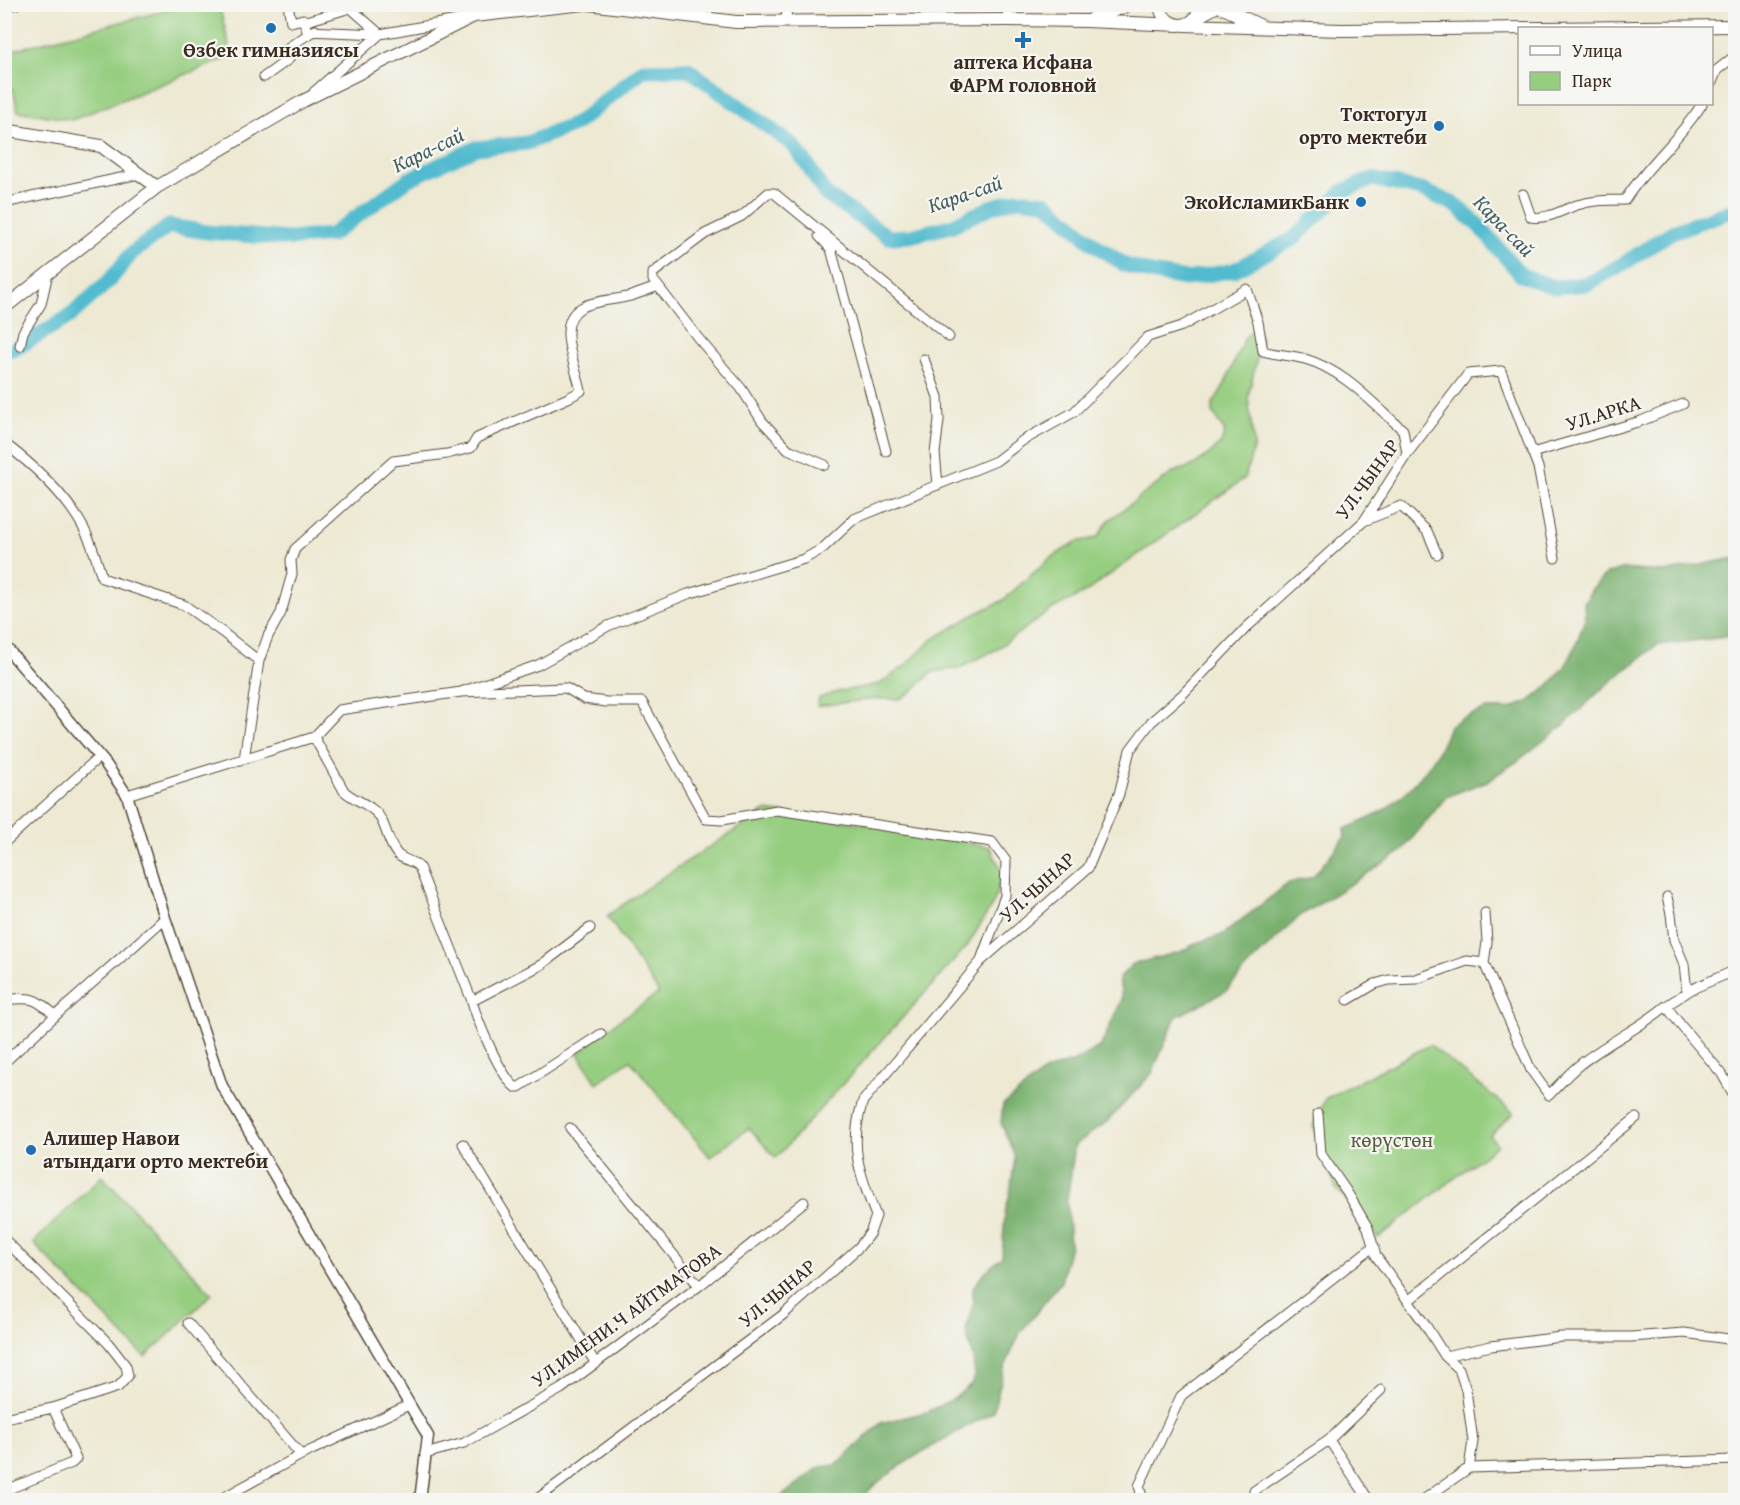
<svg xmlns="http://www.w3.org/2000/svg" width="1740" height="1505" font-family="'Gentium Book Plus',serif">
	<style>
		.green { fill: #96ce80; stroke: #687c4f; stroke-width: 1.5 }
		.forest { fill: #78b16e; stroke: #5a6e46; stroke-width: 1.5 }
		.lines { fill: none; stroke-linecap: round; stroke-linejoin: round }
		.river { stroke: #52bbcf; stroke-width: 15 }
		.minor-casing { stroke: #564739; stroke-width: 11 }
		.tertiary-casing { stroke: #564739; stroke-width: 13 }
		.secondary-casing { stroke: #564739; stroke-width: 14 }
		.minor { stroke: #fff; stroke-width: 9 }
		.tertiary { stroke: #fff; stroke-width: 10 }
		.secondary { stroke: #fff; stroke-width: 12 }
		.poi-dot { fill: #1f6fb2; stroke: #f6f6f2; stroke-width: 2 }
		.labels { text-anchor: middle; stroke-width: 4.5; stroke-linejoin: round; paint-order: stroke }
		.poi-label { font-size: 20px; font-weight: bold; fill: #3b2a1e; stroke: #f6f6f2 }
		.street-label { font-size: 20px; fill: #3b2a1e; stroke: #f6f6f2 }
		.park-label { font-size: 20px; fill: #565b3b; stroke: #f6f6f2 }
		.water-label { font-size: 21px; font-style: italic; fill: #435d5c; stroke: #f6f6f2 }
	</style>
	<rect width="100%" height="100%" fill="#f6f6f2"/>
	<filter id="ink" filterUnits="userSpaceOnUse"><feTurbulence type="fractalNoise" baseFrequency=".0167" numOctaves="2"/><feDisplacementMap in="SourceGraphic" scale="12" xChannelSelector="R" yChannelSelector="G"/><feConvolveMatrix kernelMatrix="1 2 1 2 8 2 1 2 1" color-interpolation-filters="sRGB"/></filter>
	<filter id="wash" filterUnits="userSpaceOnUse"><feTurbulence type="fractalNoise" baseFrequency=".008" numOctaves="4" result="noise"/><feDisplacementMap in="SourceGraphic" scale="24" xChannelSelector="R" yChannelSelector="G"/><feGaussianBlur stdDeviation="1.35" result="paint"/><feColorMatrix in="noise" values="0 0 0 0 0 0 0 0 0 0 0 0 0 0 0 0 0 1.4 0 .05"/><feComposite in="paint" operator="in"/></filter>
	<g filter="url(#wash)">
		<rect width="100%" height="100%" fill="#ede9d3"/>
		<path class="green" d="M190,4L219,5L232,56L72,120L18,111L13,89L5,90V52Z
			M1256,327L1261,341L1248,397L1254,446L1245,478L1084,593L1054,608L995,650L958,669L933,672L910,693L900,699H873L817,706L819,698L837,692L880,684L906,665L933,639L975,614L1002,601L1049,559L1076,542L1097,538L1109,520L1174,472L1192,466L1208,455L1221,443L1225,432L1213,413V403L1223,388L1245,337Z
			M765,811L883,826L990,847L1002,871L994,902L968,945L776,1158L749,1128L710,1157L630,1060L597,1083L578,1054L618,1021L659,993L607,916L658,880Z
			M1430,1045L1514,1113L1490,1135L1497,1145L1378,1238L1335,1187L1313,1125L1326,1098Z
			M102,1176L212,1294L145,1357L33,1243Z"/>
		<path class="forest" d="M1735,558V636L1657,645L1604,687L1564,725L1515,763L1487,781L1446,797L1401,852L1300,916L1252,962L1226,991L1176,1017L1152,1073L1108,1121L1075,1145L1067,1201L1070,1245L1061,1282L1020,1333L1004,1369L993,1412C964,1429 875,1474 862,1500H777L814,1471L821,1467L836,1465L881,1423L927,1412L955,1398L972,1383L975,1376L973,1359L966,1331L973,1304V1287L985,1272L1002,1257L1005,1212L1010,1194L1015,1157L1001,1123L1003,1105L1045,1071L1075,1061L1101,1046L1122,999L1119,978L1133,964L1180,952L1197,943L1222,935L1289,883L1313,877L1345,837V829C1355,824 1366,821 1376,815C1409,795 1437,763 1449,726L1461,719L1487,709H1508L1528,702L1549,685L1564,668L1573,652L1585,620L1584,603L1592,589L1606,574L1621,569L1664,572Z"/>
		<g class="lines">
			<path class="river" d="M4,351L15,349L70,316L109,281L132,253L169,226L207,232L288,239L331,235L409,179L476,148L527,143L576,124L643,70L688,69L793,145L807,164L825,194L889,237L910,236L951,226L991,207L1017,199L1046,202L1094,244L1125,265L1151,273L1186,279L1234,270L1293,239L1343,191L1373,179L1421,190L1454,204L1478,225L1521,275L1554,287L1587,284L1626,262L1672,232L1736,209"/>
		</g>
	</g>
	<g filter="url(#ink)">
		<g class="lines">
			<defs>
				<path id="minor" d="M288,4L291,22L303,19L307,31L380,34
					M346,4L380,34
					M4,7L17,4
					M1195,20L1222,5
					M304,22L350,8
					M786,22L787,4
					M264,77L289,59L284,50L315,30
					M1712,82L1717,70L1736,55
					M314,92L380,34L463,19
					M1523,194L1531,217C1547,220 1562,210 1577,205C1593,200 1608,200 1625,200C1647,165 1680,139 1702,104
					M4,203L139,174
					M819,236L831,249L886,451
					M658,286L653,280V273L705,234L742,216L768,193H774L949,337
					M20,346L23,332L41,304L48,273
					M924,359L938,397L939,420L935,453L938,485
					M4,443C37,468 71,499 88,537C94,550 98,564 102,578L184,605L222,632L259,661
					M1532,453L1641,421L1683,404
					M1364,521L1401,506L1427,531L1437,554
					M461,692L538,665L608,626L688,594L804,559L822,549L854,519L996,461L1022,441L1074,412L1148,337L1182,326L1247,289L1258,322L1263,351C1277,355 1291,355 1305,359C1344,370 1373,404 1403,430L1407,454
					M314,737L344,791C353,799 363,802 372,809C387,819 386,843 398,855C404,860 413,861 419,867L472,1001
					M244,759L259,661L268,636L281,613L292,574L291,560L295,549L393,461L447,454L471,448L477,438L568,398L581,391C577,373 569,353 568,336C566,297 606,303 631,296C640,293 649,290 658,286L698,338L741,388L762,421L788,449L825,465
					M127,795L314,737L339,710L461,692L566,688L584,699L606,702H642L706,819L722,820L777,810L992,842L1006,861L1005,896L982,957
					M4,843L99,757
					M1667,897L1671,914L1674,940L1684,964L1687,992
					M1485,913L1487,942L1484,963L1531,1070L1549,1095C1558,1086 1568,1074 1578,1066C1606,1043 1639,1029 1666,1006
					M590,928L541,965L472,1001C477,1020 500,1075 515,1087H519L601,1034
					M1736,970L1692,989L1666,1006L1683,1028L1722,1074L1736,1099
					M4,1000C32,997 34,997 55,1015
					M1348,1000L1375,984L1389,980L1416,979L1467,961L1484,963
					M4,1063C56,1013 112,967 165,918
					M1318,1114L1321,1154L1347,1192L1368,1228L1376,1256L1426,1326L1445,1356L1459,1369L1466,1390L1473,1441L1469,1468
					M570,1128L699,1286
					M463,1144L596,1364
					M4,1239L108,1343L126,1366L128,1376L118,1387L53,1408L4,1418
					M1408,1301L1636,1118
					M188,1323L301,1455
					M1445,1356L1491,1346L1561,1337H1631L1684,1333L1736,1340
					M1329,1440L1381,1390
					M425,1454L464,1443L561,1389L699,1286L804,1202
					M4,1491L72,1463L76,1459L53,1408
					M1254,1491L1329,1440L1369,1500
					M219,1500L301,1455L409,1405
					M536,1500L784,1314L859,1247L870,1233L876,1216C860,1174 848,1146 863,1101L981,961L1088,868L1119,794L1130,750L1151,722L1181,696L1246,628L1364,521L1407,454L1468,374L1501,371L1538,467L1555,558
					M1143,1500L1139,1486L1181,1396L1374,1246
					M1423,1500L1469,1468L1736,1460"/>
				<path id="tertiary" d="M1008,20V4
					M4,645L105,763L127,795L165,918L222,1086L428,1436L420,1500"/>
				<path id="secondary" d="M589,4L736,22L1008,20L1086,21L1179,25
					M1160,4C1161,16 1167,23 1179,25C1191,25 1199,17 1200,4
					M1215,4L1261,26
					M1093,18L1131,4
					M1184,25L1342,30L1736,26
					M4,130L101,146L157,187
					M4,308L157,187L303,101L474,16L584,4"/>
			</defs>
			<use href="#minor" class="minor-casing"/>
			<use href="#tertiary" class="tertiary-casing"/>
			<use href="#secondary" class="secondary-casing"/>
			<use href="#minor" class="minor"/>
			<use href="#tertiary" class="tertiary"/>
			<use href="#secondary" class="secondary"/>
		</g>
	</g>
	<g class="poi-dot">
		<circle cx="271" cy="28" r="6"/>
		<path d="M1020 31h6v6h6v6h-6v6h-6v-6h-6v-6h6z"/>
		<circle cx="1439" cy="126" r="6"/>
		<circle cx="1361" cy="202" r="6"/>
		<circle cx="31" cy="1150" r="6"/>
	</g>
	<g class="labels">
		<g class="poi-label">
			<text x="271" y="57">Өзбек гимназиясы</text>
			<text x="1023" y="69">аптека Исфана<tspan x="1023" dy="23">ФАРМ головной</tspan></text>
			<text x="1427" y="121" text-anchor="end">Токтогул<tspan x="1427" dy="23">орто мектеби</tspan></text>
			<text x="1349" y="209" text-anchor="end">ЭкоИсламикБанк</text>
			<text x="43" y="1145" text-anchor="start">Алишер Навои<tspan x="43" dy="23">атындаги орто мектеби</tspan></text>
		</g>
		<g class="street-label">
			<text transform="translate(1603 413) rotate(-17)" y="7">УЛ.АРКА</text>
			<text transform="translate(1367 479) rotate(-54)" y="7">УЛ.ЧЫНАР</text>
			<text transform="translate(1037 887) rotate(-42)" y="7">УЛ.ЧЫНАР</text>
			<text transform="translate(777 1293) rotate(-40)" y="7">УЛ.ЧЫНАР</text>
			<text transform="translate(626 1315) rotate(-36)" y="7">УЛ.ИМЕНИ.Ч АЙТМАТОВА</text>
		</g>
		<g class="park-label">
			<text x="1392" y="1147">көрүстөн</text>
		</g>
		<g class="water-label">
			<text transform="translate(428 150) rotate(-26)" y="7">Кара-сай</text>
			<text transform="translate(965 194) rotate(-19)" y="7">Кара-сай</text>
			<text transform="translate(1504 226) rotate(46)" y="7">Кара-сай</text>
		</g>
	</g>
	<rect width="1740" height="1505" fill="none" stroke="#f6f6f2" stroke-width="24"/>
	<rect x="1518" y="27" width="195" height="78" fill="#f6f6f2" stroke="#aba49d" stroke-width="1.5"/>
	<rect x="1530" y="46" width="30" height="9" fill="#ffffff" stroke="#aba49d" stroke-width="1.5"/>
	<text x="1572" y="57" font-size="18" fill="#3b2a1e">Улица</text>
	<rect x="1530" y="72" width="30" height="18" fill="#96ce80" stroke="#aba49d" stroke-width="1.5"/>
	<text x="1572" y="87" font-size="18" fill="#3b2a1e">Парк</text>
</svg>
